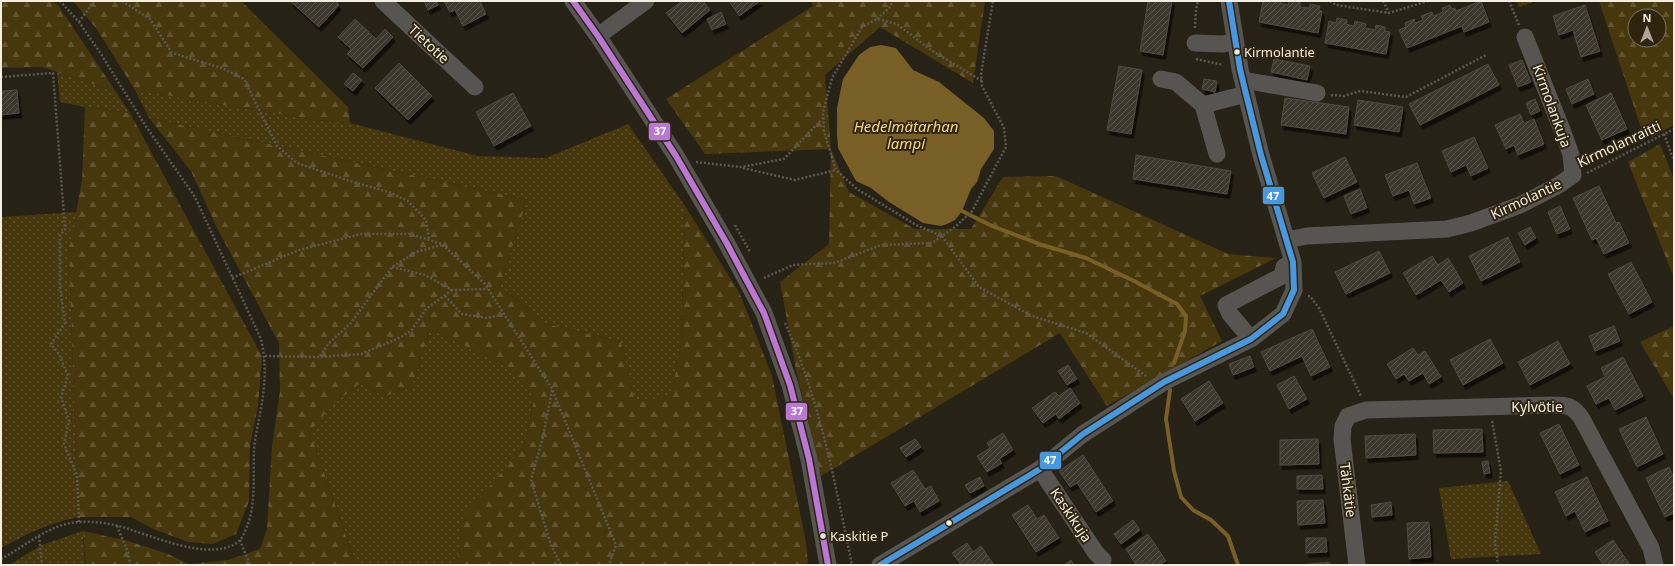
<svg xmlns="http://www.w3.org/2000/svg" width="1675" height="566" font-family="'Noto Sans',sans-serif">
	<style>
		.green { fill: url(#green-dots) }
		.forest { fill: url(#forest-firs); fill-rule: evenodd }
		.water { fill: #775f25 }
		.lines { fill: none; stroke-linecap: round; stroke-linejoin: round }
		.stream { stroke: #775f25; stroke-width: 4 }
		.building { fill: url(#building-hatch); stroke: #4f4a40; filter: url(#shadow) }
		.path { stroke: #5c5852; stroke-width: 2.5; stroke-dasharray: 2 2; stroke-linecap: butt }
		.minor { stroke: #575551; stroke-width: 17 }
		.bus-1-casing { stroke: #2f250e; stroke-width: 9 }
		.bus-2-casing { stroke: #2f250e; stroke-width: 9 }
		.bus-1 { stroke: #4699e1; stroke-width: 6 }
		.bus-2 { stroke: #ba77d6; stroke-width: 6 }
		.bus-dot { fill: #f4eee0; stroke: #2f250e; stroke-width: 1.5 }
		.labels { text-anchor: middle; stroke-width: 4; stroke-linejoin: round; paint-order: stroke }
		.bus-label { font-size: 13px; fill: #f4eee0; stroke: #2f250e; text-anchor: start }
		.street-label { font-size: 14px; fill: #f4eee0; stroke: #2f250e }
		.water-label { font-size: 15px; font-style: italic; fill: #fcd783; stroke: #2f250e }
		.line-badge { stroke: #2f250e; stroke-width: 1.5 }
		.badge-label { font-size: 11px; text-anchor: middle; font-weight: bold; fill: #fff }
	</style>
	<defs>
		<pattern id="green-dots" width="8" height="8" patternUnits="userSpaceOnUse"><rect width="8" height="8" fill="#46370c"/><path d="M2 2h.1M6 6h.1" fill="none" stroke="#61542f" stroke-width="1.8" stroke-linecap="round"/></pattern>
		<pattern id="forest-firs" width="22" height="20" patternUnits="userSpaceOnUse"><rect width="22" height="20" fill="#46370c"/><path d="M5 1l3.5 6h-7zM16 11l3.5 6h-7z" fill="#61542f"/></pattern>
		<pattern id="building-hatch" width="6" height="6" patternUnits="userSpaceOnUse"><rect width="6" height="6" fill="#3d392e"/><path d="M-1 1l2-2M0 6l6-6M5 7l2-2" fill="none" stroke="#5a564c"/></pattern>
		<filter id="shadow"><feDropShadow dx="2.5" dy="4.5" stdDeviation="0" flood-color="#0009"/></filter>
	</defs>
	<rect width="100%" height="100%" fill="#272216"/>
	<path class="green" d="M1517,1H1536L1519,7Z
		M57,72L116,92L130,113L85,107L60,102Z
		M135,90L315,120L350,123L478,156L546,158L628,124L685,206L681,344L671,397L635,402L621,342L547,324L500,286L527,200L149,118Z
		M77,212L69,251L78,517C48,523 27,534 1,548V217Z
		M430,329L508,367L534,397L525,445L464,517L457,565H356L310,432L334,403L361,383L384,397L412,386Z
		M1508,481L1541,554L1451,559L1439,488Z
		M83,531L85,565H9L42,545Z"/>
	<path class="forest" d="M1,1H50L58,5L116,92L42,67L1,68Z
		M73,1H241L348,107L350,123L315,120L135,90L96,28Z
		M811,1H985L973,83L880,27L825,75L831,149L849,192L915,229H971L1003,177L1056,176L1228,254L1276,258L1200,296L1222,341L1107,406L1060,333L821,476L796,370L780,282L829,244L831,149L705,154L666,99L813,6Z
		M1599,1H1674V125L1652,137L1643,134ZM1635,16H1659V40H1635Z
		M85,107L130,113L262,356L258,406L250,445L249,501L236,534L213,544L188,542L153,529L131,517H78L69,251L82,180Z
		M149,118L527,200L500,286L547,324L621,342L635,402L671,396L681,344L685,206L740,294L772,376L806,542L808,565H457L463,517L525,445L534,398L508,367L430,329L412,386L384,397L361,383L334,403L310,432L356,565H86L83,531L128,541L168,554L189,564L228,560L260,549L267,529L272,446L280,391L279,343L218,230L191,171Z
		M1660,144L1674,179V278L1628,162Z
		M1674,326V399L1640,342Z"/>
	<path class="water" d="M881,45L896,48L913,70L939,82L984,118L994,131V149L981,169L977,182L971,189L962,211L955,220L947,224L941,226L923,223L889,202L871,188L856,181L838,148L837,134V108L843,79L859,55L870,47Z"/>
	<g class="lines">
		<path class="stream" d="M962,211L992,226L1042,245L1086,258L1134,281L1177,304L1186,316L1185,331L1174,363
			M1170,390L1166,419L1174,471L1181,497L1193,510L1211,520L1228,536L1238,565"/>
	</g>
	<path class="building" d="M290,1H335L339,5L319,27Z
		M424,1H436L438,5L428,10Z
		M444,1H480L486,14L463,26L455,10L450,12Z
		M682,1H703L710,10L682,33L666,13Z
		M729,1H760L739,16Z
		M1148,1H1172L1163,55L1140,51Z
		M1263,1H1281L1280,3L1288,5L1289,1H1293L1300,2V7L1310,8V4L1320,6L1319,10L1322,11L1318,33L1259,22Z
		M1481,1L1489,22L1464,32L1462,26L1407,48L1399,30L1406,27L1405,23L1414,19L1415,23L1423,20L1421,16L1432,12L1434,16L1443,12L1442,8L1450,5L1452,9L1455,8L1456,11Z
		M1585,5L1600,51L1581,57L1573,30L1559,35L1553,16Z
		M721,12L726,24L712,30L707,19Z
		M1337,18L1347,20L1346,24L1354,26L1355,21L1366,24L1365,28L1375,30L1376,25L1385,27V31L1390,32L1386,54L1325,43L1329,21L1336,23Z
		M355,19L376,39L385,29L393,37L363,68L347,54L351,49L338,37Z
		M1274,59L1310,66L1307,80L1271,72Z
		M1522,60L1531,82L1518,87L1509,65Z
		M399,63L432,96L408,120L375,88Z
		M1488,64L1499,85L1420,125L1409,104Z
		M1119,66L1142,70L1131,134L1107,130Z
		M353,73L362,80L353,91L344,84Z
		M1204,79L1217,81L1215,92L1202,89Z
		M1588,79L1594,94L1572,104L1566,89Z
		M17,90L19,113L1,115V91Z
		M513,93L531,126L494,146L476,112Z
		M1611,93L1627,129L1602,140L1586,105Z
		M1285,98L1349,107L1346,134L1281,125Z
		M1535,99L1540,111L1531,115L1526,103Z
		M1358,100L1403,107L1399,132L1354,125Z
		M1520,114L1524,123L1534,119L1544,144L1518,155L1514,145L1506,149L1495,125Z
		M1474,137L1488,168L1471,176L1466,165L1451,172L1442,151Z
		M1136,155L1231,171L1227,194L1133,179Z
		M1345,157L1357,182L1324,198L1312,173Z
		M1417,163L1431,198L1414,204L1409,190L1393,196L1385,175Z
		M1599,186L1616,223L1619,222L1629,243L1604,254L1596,238L1592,240L1573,198Z
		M1360,189L1367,208L1351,214L1344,196Z
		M1560,206L1570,229L1557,234L1548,212Z
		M1530,227L1536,238L1525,245L1518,233Z
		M1508,237L1520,262L1481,281L1469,256Z
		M1379,251L1390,273L1346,294L1335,272Z
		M1432,256L1438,265L1448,258L1463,283L1449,292L1441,280L1416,295L1403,273Z
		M1631,262L1652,302L1629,314L1608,274Z
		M1614,326L1620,341L1595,351L1589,336Z
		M1312,329L1330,367L1311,376L1302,356L1270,371L1261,352Z
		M1490,339L1503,363L1463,385L1450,360Z
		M1558,341L1570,364L1530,385L1518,362Z
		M1413,348L1418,355L1425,351L1441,377L1429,384L1423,373L1409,381L1404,374L1396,379L1387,364Z
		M1250,356L1254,367L1233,375L1229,364Z
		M1623,357L1643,396L1615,410L1609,398L1596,404L1587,386L1605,377L1601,368Z
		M1068,365L1077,379L1067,385L1058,371Z
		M1294,376L1307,399L1289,409L1277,385Z
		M1209,381L1223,403L1195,421L1181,399Z
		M1070,388L1080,403L1059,419L1056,414L1043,423L1032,408L1055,392L1059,396Z
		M1646,417L1663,454L1637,467L1619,429Z
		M1559,424L1579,465L1560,474L1540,433Z
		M1482,429L1483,452L1434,453L1433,430Z
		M1003,433L1013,450L999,459L1002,463L987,472L977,456L990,448L987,443Z
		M1415,434L1416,455L1366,458L1365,436Z
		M915,439L921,447L906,457L900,448Z
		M1318,439L1319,464L1280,465V440Z
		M1083,455L1113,501L1096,512L1077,483L1070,487L1059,471Z
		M1488,461L1490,473L1484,474L1482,462Z
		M1669,467L1674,478V513L1665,517L1646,478Z
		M913,470L925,489L931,486L939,501L920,512L914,501L905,506L891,483Z
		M1322,475L1323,489H1297V476Z
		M980,477L984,486L970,493L965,485Z
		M1587,477L1608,521L1585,532L1575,511L1566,516L1555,492Z
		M1323,500L1325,523L1298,525L1297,501Z
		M1391,502L1392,515L1372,517L1371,505Z
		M1028,505L1037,519L1044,515L1059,538L1036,552L1012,515Z
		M1133,520L1140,530L1121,544L1114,534Z
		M1429,522L1431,557L1409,559L1407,523Z
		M1148,534L1166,561L1159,565H1136L1126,549Z
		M1306,538H1326L1327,552L1306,553Z
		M1613,540L1630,565H1603L1595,552Z
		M967,543L973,552L981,546L994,565H961L952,553Z
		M1071,560L1074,565H1064Z
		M1329,562L1330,565H1300Z"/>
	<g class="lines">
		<path class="path" d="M122,1L150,19L172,53L222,68L244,79L277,146L297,163L353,182L389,192L408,201L426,220L429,240
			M1330,1L1336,5L1389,13L1428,1
			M1383,1L1389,13
			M1509,1L1519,25
			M877,19L890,7L893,1
			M79,22L94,1
			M1195,28L1196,10L1198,1
			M1196,59L1223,65
			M1,77L53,73L65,229L60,236V287L65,323L51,344L59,354L68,376L61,397L69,421L64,444L77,475L79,522
			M982,81L931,50L897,24L877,19L862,27L832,78L823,112L824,132L836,170L857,189L916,225L942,236L979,287L1032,316L1086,333L1146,376
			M1331,95L1344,96L1360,91L1406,97L1486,55
			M1664,134L1674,161
			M696,162L741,167L784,159L823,118
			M743,168L795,180L836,170
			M1587,173L1674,129
			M735,225L750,252
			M392,267L425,275L452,290L488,289
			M232,278L299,250L361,234H410L442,244L485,284L552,389L616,545L609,565
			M764,278L793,265L834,263L881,245L932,243L955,227L972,211L1006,147L1004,128L982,86L981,74L993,1
			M445,296L462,314L487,318L505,314
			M1308,296H1310L1319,308L1361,396
			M785,323C820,400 835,483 852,565
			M265,356L316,357L361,354L397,339L411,331L426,309L452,290
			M320,356L329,343L350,324L392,267L416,252L442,245
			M552,390L543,437L531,480L551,545L561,565
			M1492,421L1501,471L1495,542L1498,565
			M117,526L128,552L130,565
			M39,536L42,565
			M240,540L250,565
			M1,559C26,546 50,523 80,522C91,521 107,523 119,526C148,534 214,565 240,540C243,537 246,529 248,524C256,502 253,473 254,449C255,437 258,425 260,414C265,387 267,365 261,339L195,197L145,125L101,54L79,22L60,1"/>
		<path class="minor" d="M383,1L475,87
			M573,1L598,36L676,156L726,242L764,313L790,385L809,459L828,565
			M598,36L646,1
			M1195,43L1223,44L1235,41
			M1161,79L1176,82L1203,105L1217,154
			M1243,80L1317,93
			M1203,105L1246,94
			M1287,240L1307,236L1447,229L1471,223L1520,205L1557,186L1573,175L1571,155L1564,135L1525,37
			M1251,339L1230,314L1226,305L1282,276L1284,267L1293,262
			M1040,469L1096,553L1103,560
			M880,565L1040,469L1083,434L1164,382L1251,339L1283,314L1294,290L1293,262L1261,155L1246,94L1240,69L1229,1
			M1357,565L1342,439L1343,426L1348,416L1366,410L1551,405C1567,405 1573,405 1582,419L1651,548L1655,565"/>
		<defs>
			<path id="bus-1" d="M880,565L1040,469L1083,434L1164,382L1251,339L1283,314L1294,290L1293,262L1261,155L1246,94L1240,69L1229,1"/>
			<path id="bus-2" d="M573,1L598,36L676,156L726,242L764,313L790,385L809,459L828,565"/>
		</defs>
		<use href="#bus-1" class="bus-1-casing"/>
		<use href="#bus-2" class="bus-2-casing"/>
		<use href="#bus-1" class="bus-1"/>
		<use href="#bus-2" class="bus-2"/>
	</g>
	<g class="bus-dot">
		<circle cx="1237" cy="52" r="3.5"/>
		<circle cx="949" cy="523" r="3.5"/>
		<circle cx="823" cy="536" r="3.5"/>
	</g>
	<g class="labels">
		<g class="bus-label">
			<text x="1244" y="57">Kirmolantie</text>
			<text x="830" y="541">Kaskitie P</text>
		</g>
		<g class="street-label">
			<text transform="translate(429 44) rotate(43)" y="5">Tietotie</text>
			<text transform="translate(1552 106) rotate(70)" y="5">Kirmolankuja</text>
			<text transform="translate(1619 144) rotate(-25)" y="5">Kirmolanraitti</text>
			<text transform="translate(1526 199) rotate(-25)" y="5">Kirmolantie</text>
			<text x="1537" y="412">Kylvötie</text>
			<text transform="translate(1348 490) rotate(83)" y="5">Tähkätie</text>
			<text transform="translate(1071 515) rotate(56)" y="5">Kaskikuja</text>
		</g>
		<g class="water-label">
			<text x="906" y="132">Hedelmätarhan<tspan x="906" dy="17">lampi</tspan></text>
		</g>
	</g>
	<g class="line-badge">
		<rect x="648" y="122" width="23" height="19" rx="4" fill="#ba77d6"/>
		<rect x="1262" y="186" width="23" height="19" rx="4" fill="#4699e1"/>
		<rect x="785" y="402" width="23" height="19" rx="4" fill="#ba77d6"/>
		<rect x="1039" y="451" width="23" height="19" rx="4" fill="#4699e1"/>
	</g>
	<g class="badge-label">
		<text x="660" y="135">37</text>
		<text x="1273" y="200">47</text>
		<text x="797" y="415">37</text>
		<text x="1050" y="464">47</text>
	</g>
	<rect width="1675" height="566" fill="none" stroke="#f4eee0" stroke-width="4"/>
	<g transform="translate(1647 28)"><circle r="19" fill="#2f250e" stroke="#7e7562"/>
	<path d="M0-3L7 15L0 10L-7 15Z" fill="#aca799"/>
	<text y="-6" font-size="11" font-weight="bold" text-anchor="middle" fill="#f4eee0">N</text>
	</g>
</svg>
